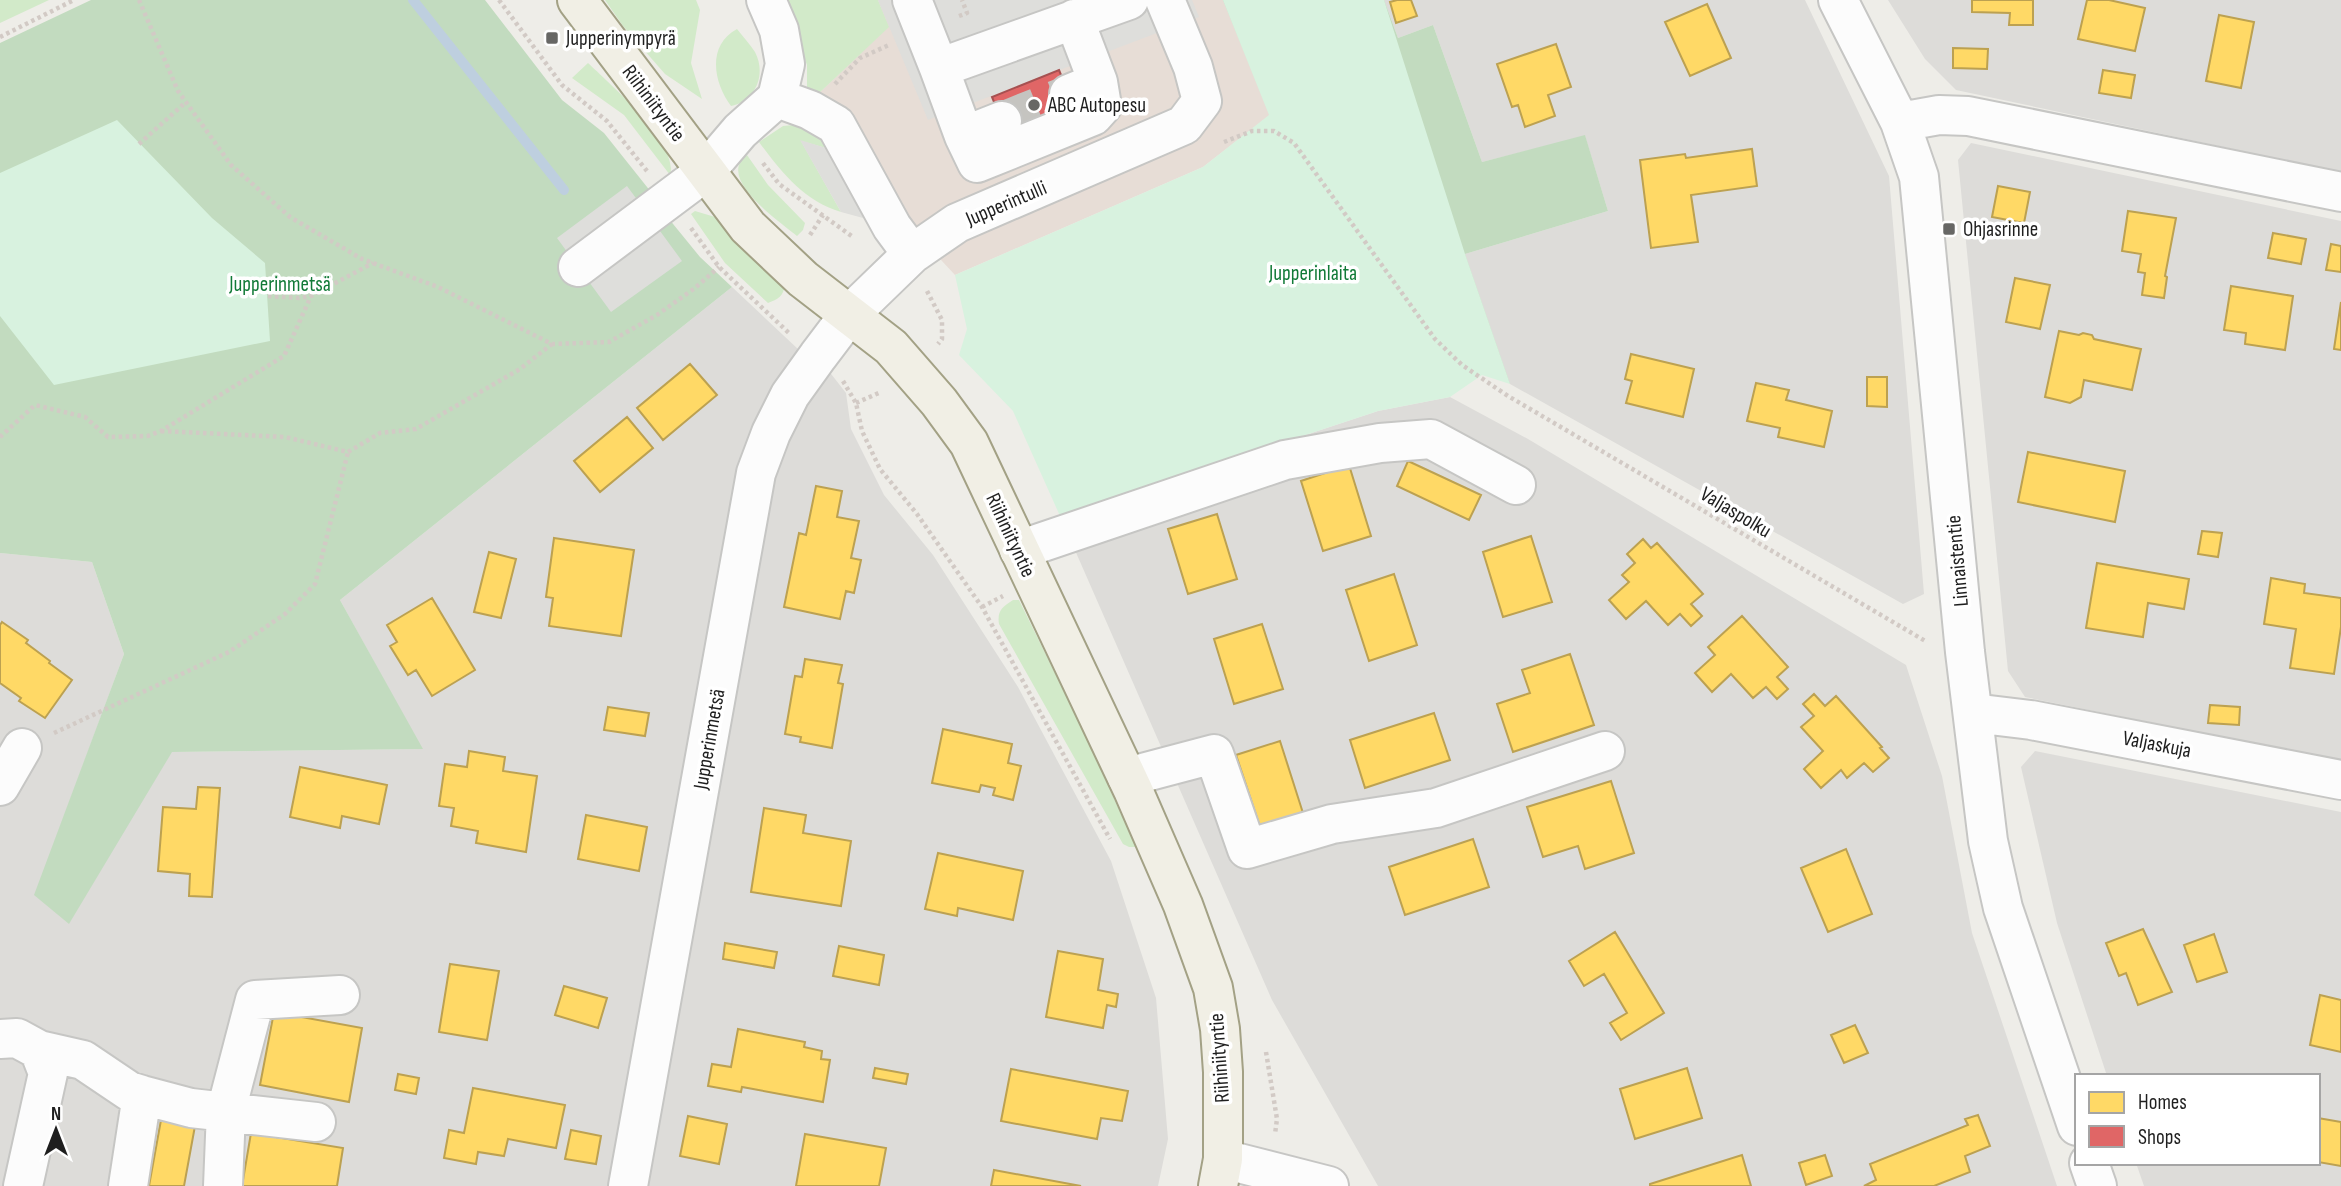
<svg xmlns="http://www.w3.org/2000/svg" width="2341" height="1186" font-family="'Sofia Sans Condensed',sans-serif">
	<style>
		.residential { fill: #dddcd9 }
		.commercial { fill: #e7ddd6 }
		.grass { fill: #d2eac9 }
		.forest { fill: #c2dbbf }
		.park { fill: #d8f2df }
		.parking { fill: #dededb }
		.homes { fill: #ffd966; stroke: #bca151; stroke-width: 2 }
		.shops { fill: #e06666; stroke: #a65151; stroke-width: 2 }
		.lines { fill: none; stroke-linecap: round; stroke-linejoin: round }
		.stream { stroke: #becfdf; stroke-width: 10 }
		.minor-tunnel { stroke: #c5c4c0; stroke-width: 38; stroke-dasharray: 38 19; stroke-linecap: butt }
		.minor-casing { stroke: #c6c6c4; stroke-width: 42 }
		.major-casing { stroke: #a3a185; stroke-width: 42 }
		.path { stroke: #d2cac5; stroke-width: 4.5; stroke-dasharray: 3.5 3.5; stroke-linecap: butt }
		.minor { stroke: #fcfcfc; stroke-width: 38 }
		.major { stroke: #f1efe5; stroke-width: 38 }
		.poi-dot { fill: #676765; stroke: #fff; stroke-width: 2.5 }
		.labels { text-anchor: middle; stroke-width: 7; stroke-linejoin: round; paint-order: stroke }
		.poi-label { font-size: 21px; fill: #1f1f1f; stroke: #fff; text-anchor: start }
		.street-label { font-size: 21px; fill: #1f1f1f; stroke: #fff }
		.park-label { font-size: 21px; fill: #117a37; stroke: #fff }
	</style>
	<rect width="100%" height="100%" fill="#eeede8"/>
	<path class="residential" d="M1384,0H1805L1889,176L1924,594L1903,604L1510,384L1465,254L1608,211L1585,136L1482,162L1433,25L1398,38Z
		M1888,0H2341V172L1956,90L1925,59Z
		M1971,143L2341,221V761L2025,697L2008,671L1958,160Z
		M732,287L799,350L828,370L846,393L851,429L884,495L933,555L1018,687L1111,861L1156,998L1168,1139L1158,1186H0V553L92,562L124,654L35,895L69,923L171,752L422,749L340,600Z
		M1450,397L1528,439L1906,665L1942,776L1972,933L2057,1186H1378L1272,1000L1060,516L1378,411Z
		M2035,751L2341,812V1186H2144L2136,1163H2318V1076H2107L2057,923L2021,767Z"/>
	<path class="commercial" d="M878,0H1223L1270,115L1203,167L955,275L901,217L816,96L888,27Z"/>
	<path class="grass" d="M0,0H49L0,23Z
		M605,0H696L700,10L691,63L702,99L665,74L623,26Z
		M784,0H878L889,27L816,96L807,92V65Z
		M737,29C743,37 750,44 755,52C767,75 755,101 731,106C713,82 707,45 737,29Z
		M588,63C609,83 680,145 670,175L624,115L572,78Z
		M793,125L822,135L833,150L801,141L841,212C804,201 781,172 759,142L783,126Z
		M747,155L768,185L805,223L803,230L797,236C779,221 715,178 747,155Z
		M695,211L715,217L742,250L785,285C783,297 778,299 768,303L725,263L691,214Z
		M1013,600H1019L1080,724L1136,847H1129L1123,844L999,624C997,611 1002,607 1013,600Z"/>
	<path class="forest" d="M91,0H485L562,100L604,133L655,197L638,201L627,186L659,230L669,219L700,257L732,287L340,600L423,749L172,752L69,924L34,895L124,654L92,562L0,553V43Z
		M1223,0H1384L1398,38L1433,25L1482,162L1585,135L1608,211L1465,254L1510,384L1270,115Z"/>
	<path class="park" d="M1223,0H1384L1465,254L1510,384L1482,375L1450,397L1378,411L1060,516L1013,411L959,355L967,329L955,275L1203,167L1269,115Z
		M117,120L212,218L265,263L270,341L54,385L0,316V173Z"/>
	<path class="parking" d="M878,0H1192L1199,17L928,120Z
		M800,140L833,150L874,221L841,212Z
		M627,186L682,261L611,312L557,238Z"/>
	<path class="homes" d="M1397,0H1411L1417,16L1396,23L1390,2Z
		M1972,0H2033V25H2009L2010,13L1972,12Z
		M2087,0H2109L2145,8L2135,51L2078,39Z
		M1707,4L1731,58L1690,76L1665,22Z
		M2219,15L2254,22L2241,88L2206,81Z
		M1556,44L1571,87L1548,95L1555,116L1525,127L1518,105L1512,107L1497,64Z
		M1953,48L1988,49L1987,69L1953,68Z
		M2103,70L2135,75L2131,98L2099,93Z
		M1752,149L1757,186L1691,195L1698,242L1651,248L1640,160L1685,154L1686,158Z
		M1998,186L2030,192L2024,223L1992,217Z
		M2128,211L2176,218L2165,276L2167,277L2164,298L2142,295L2145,273L2138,272L2141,254L2122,251Z
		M2273,233L2306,239L2301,264L2268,258Z
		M2331,244L2341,246V272L2326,270Z
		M2015,278L2050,285L2040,329L2006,322Z
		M2231,286L2293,296L2285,350L2245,344L2246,333L2224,330Z
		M2341,302V350L2334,349Z
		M2059,331L2079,335L2083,333L2092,335L2094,339L2141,349L2132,390L2084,380L2081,397L2070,403L2045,397Z
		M1631,354L1694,369L1683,417L1626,403L1632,381L1625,379Z
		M690,364L717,395L663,440L637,408Z
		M1867,377H1887V407L1867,406Z
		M1756,383L1789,390L1786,400L1832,411L1824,447L1778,437L1780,428L1747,421Z
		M627,417L653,448L600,492L574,461Z
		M2028,452L2125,471L2115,522L2018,502Z
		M1408,461L1481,495L1469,520L1397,486Z
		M1349,465L1371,536L1323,551L1301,481Z
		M816,486L842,491L837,517L859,521L851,558L861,560L854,593L846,591L840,619L784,607L799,533L806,535Z
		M1217,514L1237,579L1188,594L1168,529Z
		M2202,531L2222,533L2218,557L2198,554Z
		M1531,536L1552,602L1503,617L1483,552Z
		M554,538L634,550L621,636L549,626L553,598L546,597Z
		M1643,539L1651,548L1657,543L1703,594L1691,604L1702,616L1691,626L1680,614L1668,625L1646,601L1626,619L1609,600L1629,582L1622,575L1635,563L1627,554Z
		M489,552L516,559L501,618L474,612Z
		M2097,563L2189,579L2184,609L2148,603L2143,637L2086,628Z
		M1394,574L1417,645L1369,661L1346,590Z
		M2271,578L2305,584L2304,593L2341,598V627L2334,674L2290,668L2296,629L2264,624Z
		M432,598L475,670L432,696L416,670L408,675L390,646L397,642L387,625Z
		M1742,616L1788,667L1777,677L1788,689L1777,699L1766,687L1753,698L1731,674L1712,692L1695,673L1715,655L1708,647Z
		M2,622L28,640L26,643L50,661L49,663L72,680L45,718L19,701L21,698L0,683V625Z
		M1262,624L1283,689L1234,704L1214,639Z
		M1570,654L1594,725L1513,752L1497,704L1530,693L1522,670Z
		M805,659L842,665L838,683L843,684L832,748L800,742L801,737L785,734L795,676L802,677Z
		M1814,694L1825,706L1836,696L1882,747L1880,748L1889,758L1873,772L1864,763L1847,778L1841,770L1821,788L1804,769L1823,751L1801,727L1814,716L1803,704Z
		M2210,705L2240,707L2239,725L2208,723Z
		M608,707L649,713L645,736L604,730Z
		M1434,713L1450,760L1365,788L1350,740Z
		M943,729L1012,744L1008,763L1021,766L1013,800L993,795L995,788L981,785L979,792L932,783Z
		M1280,741L1303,813L1260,827L1236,755Z
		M469,751L505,757L503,771L537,776L526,852L476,843L478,831L451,826L454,808L439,806L445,764L467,767Z
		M300,767L387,785L379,824L342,816L340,828L290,817Z
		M1611,781L1634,853L1585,869L1578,846L1543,857L1527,807Z
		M198,787L220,788L212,897L189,896L190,874L158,871L163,807L196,809Z
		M764,808L806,815L803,833L851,841L841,906L751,892Z
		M586,815L647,827L639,871L578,859Z
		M1473,839L1489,887L1405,915L1389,867Z
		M1846,849L1872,914L1828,932L1801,868Z
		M938,853L1023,871L1013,920L958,908L957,916L925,909Z
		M2143,929L2172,992L2138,1005L2126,973L2119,976L2106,943Z
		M1615,932L1664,1013L1621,1040L1610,1023L1627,1013L1604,974L1584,986L1569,961Z
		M2214,934L2227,972L2197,982L2184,945Z
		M725,943L777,952L774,968L723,959Z
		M839,946L884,955L879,985L833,976Z
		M1058,951L1103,959L1098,990L1118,994L1116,1007L1107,1005L1103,1028L1046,1017Z
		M450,964L499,971L487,1040L439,1032Z
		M564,986L607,998L598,1028L555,1015Z
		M2320,995L2341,1000V1052L2310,1045Z
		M274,1012L362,1028L349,1102L260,1085Z
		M1855,1025L1868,1053L1844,1063L1831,1035Z
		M738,1029L805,1042L804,1047L822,1051L821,1059L830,1060L823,1102L742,1087L741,1092L708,1086L712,1064L731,1067Z
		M875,1068L908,1074L906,1084L873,1078Z
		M1687,1068L1702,1118L1635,1139L1620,1089Z
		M1011,1069L1128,1091L1122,1121L1101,1118L1097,1139L1001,1121Z
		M398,1074L419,1078L416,1094L395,1090Z
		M473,1088L565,1105L556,1148L508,1139L504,1156L478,1152L476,1164L444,1158L449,1130L464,1133Z
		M163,1109L197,1115L184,1186H149Z
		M1978,1115L1990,1146L1965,1156L1970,1172L1934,1186H1864L1876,1180L1870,1164L1968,1125L1965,1119Z
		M688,1116L727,1124L719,1164L680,1156Z
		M2318,1118L2341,1122V1166L2318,1162Z
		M571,1130L601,1136L596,1164L565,1159Z
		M251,1133L343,1148L337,1186H242Z
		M805,1134L886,1148L879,1186H796Z
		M1742,1155L1751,1186H1650V1184Z
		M1825,1155L1832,1176L1806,1185L1799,1163Z
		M994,1170L1081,1186H991Z"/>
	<path class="shops" d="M1059,70L1076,112L1009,139L992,97Z"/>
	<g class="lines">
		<path class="stream" d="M413,0L564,190"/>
		<path class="minor-tunnel" d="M1002,121L1069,94"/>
		<defs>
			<path id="minor" d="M912,0L939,68L1129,0
				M1838,0L1900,122L1919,177L1965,652L1988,841L2003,908L2077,1126
				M939,68L964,136L1002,121
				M1069,94L1098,82L1074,19
				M777,98L810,110L836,125L892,227L912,254
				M1900,122L1939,115L1968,116L2341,192
				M964,136L977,163L1093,116L1102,106L1098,82
				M578,267L705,172L740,131L777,98L785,64L779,30L766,0
				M1019,550L1285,460L1380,443L1431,439L1516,485
				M1973,713L2031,720L2341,780
				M1127,777L1214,754L1247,849L1332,824L1436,808L1605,751
				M0,786L22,748
				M0,1039L17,1038L39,1050L48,1073L23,1186
				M39,1050L83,1060L129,1091L142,1095L191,1108L316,1122
				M1223,1159L1329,1186
				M2089,1163L2097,1186
				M128,1186L142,1095
				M223,1186L226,1111L255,1000L340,995
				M628,1186L756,473L771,433L790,395L818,356L849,315L912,254L957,223L1184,125L1202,101L1193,67L1165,0"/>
			<path id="major" d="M577,0L748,227L803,279L891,347L939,402L969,443L1133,790L1183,905L1213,988L1220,1029L1223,1072V1159L1218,1186"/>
		</defs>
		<use href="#minor" class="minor-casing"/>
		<use href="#major" class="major-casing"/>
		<path class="path" d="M139,0L178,91L231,165L290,217L362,259L438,287L552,344L609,342L657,315L695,288L719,267
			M499,0L562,85L607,121L647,171
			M959,16L967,13L962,0
			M0,37L74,0
			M835,84L860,58L889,45
			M1224,142L1252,131H1274L1294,143L1435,339L1462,365L1508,396L1927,642
			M139,144L186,102
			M763,163L779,184L853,237
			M691,228L719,267L790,334
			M810,235L823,215
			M927,291L942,320V339L938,344
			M268,296L299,298L311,296L373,263
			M843,381L856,403L862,431L880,469L917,514L982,607L1110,839
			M856,403L881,392
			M161,431L285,437L348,452L380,433L416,429L520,369L552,344
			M0,437L35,405L85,417L108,437L148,436L161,431L284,356L311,296
			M982,607L1003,596
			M54,733L229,652L285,614L315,584L348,452
			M1266,1052L1277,1119L1275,1134"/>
		<use href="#minor" class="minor"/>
		<use href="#major" class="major"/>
	</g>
	<g class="poi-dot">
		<rect x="545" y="31" width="14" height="14" rx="3.5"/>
		<circle cx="1034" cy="105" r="7"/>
		<rect x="1942" y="222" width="14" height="14" rx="3.5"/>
	</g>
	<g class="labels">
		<g class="poi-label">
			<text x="566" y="45">Jupperinympyrä</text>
			<text x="1048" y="112">ABC Autopesu</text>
			<text x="1963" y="236">Ohjasrinne</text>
		</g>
		<g class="street-label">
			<text transform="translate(654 103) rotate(53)" y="7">Riihiniityntie</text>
			<text transform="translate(1006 203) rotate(-23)" y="7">Jupperintulli</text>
			<text transform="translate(1736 512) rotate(31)" y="7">Valjaspolku</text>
			<text transform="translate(1011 535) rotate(65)" y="7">Riihiniityntie</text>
			<text transform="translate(1957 561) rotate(-95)" y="7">Linnaistentie</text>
			<text transform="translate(709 739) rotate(-80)" y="7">Jupperinmetsä</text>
			<text transform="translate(2157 744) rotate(11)" y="7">Valjaskuja</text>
			<text transform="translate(1219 1058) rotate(-94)" y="7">Riihiniityntie</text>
		</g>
		<g class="park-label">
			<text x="1313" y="280">Jupperinlaita</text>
			<text x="280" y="291">Jupperinmetsä</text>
		</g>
	</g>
	<rect x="2075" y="1074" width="245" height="91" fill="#ffffff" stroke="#a5a5a5" stroke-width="2"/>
	<rect x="2089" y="1092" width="35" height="21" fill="#ffd966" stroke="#a5a5a5" stroke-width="2"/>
	<text x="2138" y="1109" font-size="21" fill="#1f1f1f">Homes</text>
	<rect x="2089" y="1126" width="35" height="21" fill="#e06666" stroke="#a5a5a5" stroke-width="2"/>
	<text x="2138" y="1144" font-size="21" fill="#1f1f1f">Shops</text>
	<g transform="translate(56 1130)" stroke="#ffffff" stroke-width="5" paint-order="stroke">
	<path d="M0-5L12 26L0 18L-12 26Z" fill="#1f1f1f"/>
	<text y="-10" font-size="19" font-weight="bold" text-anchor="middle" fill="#1f1f1f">N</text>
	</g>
</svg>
